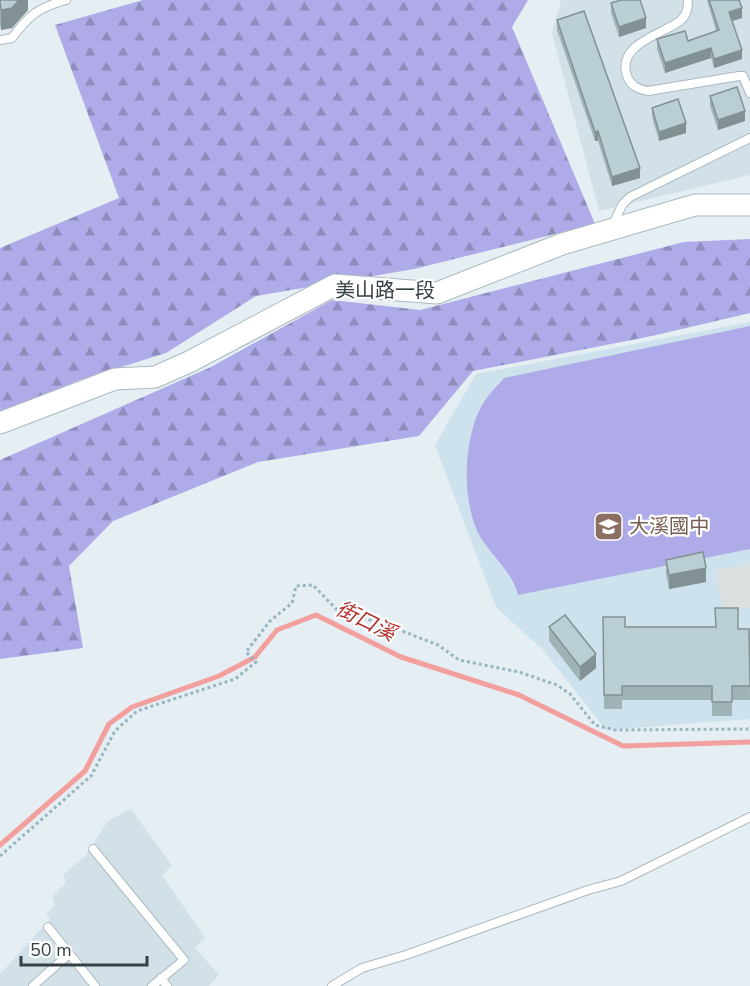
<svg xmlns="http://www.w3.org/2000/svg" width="750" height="986" font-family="'Nunito Sans','Noto Sans TC',sans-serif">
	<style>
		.residential { fill: #d2e1e7 }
		.education { fill: #cde2ec }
		.grass { fill: #afabe8 }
		.forest { fill: url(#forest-firs) }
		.parking { fill: #dadfe0 }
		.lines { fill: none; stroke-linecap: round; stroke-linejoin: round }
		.stream { stroke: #f29f9e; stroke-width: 5 }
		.service-casing { stroke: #aabac1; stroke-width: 10 }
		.tertiary-casing { stroke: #aabac1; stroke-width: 23 }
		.path { stroke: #97b6c0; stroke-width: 3; stroke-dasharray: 3 3; stroke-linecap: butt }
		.service { stroke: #fff; stroke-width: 8 }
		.tertiary { stroke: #fff; stroke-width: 21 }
		.wall { fill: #9fb2b6 }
		.shaded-wall { fill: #829194 }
		.building { fill: #b9cfd4; stroke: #829194; stroke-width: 1.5 }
		.labels { text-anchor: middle; stroke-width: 4.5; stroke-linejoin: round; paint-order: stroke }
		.street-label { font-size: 20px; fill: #344145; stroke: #fff }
		.education-label { font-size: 20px; fill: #785e54; stroke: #fff; text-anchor: start }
		.water-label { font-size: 21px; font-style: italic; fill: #b32f2b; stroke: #fff }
	</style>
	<defs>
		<pattern id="forest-firs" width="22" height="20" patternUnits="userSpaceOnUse" patternTransform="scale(1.5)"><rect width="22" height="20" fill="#afabe8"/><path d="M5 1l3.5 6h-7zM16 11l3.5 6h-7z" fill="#8f8dbe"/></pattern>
	</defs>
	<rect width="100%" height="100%" fill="#e4eef3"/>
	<path class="residential" d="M561,0H750V175L599,211L552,33Z
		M131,809L172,866L162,875L205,938L195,948L219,975L209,986H0V974L50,919L46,914L55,905L52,896L66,883L63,875L86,855L108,821Z"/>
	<path class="education" d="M750,322V719L606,730L543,650L496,607L435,445L476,374Z"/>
	<path class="grass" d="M750,326V549L518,595C513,573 493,557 481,538C461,505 463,440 481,407C487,396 496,387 504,378Z"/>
	<path class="forest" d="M143,0H528L512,27L595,224L414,269L256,296L166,353L80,380L0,412V248L119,198L55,25Z
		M750,239V313L652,336L473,371L419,436L258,462L113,521L69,566L83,648L0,659V460L211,367L332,300L420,310L684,242Z"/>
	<path class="parking" d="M750,564V607L723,612L715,570Z"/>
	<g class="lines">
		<path class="stream" d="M0,845L85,771L109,724L132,707L219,676L255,657L277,630L316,615L401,657L519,695L623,746L750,742"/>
		<defs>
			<path id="service" d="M688,0C688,8 687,15 680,21C663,34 616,44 627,76C631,86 638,89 648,91L739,76H743L750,93
				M0,40L12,38C29,15 38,8 66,0
				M612,227L622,205L630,197L750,138
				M93,849L184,960L152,986
				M48,927L95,986
				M161,978L167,986
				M33,986L69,954
				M332,986L362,968L406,955L588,890L621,881L750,817"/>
			<path id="tertiary" d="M0,423L115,379L155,377L189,362L335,285L437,293L562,244L695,205H750"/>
		</defs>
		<use href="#service" class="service-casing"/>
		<use href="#tertiary" class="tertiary-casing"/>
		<path class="path" d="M0,856L91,776L115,731L137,711L235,679L256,662L246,652L270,621L292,603L296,586L313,585L338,611L384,624L438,645L459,660L519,672L557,685L570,694L595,725L615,730L750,729"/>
		<use href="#service" class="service"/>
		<use href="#tertiary" class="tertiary"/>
	</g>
	<path class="wall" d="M0,0H28V10L12,28L1,30L0,24Z
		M707,0H739L742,18L732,21L742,59L714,68L711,58L665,73L657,49V39L688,41L716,31Z
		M611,3L646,28L619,37L611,13Z
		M557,20L640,178L612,186L598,141H595L557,30Z
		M710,96L745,121L718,130L710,106Z
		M652,108L686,133L659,141L652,117Z
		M666,560L706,582L669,589L666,574Z
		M603,617L625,627L749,629L750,700H732V716H712V700H622V709H604Z
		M549,627L596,668L580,681L549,641Z"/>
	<path class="shaded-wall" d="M19,0H28V10L12,28L1,30V10Z
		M742,8V18L729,22V12Z
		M646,18V28L619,37V27Z
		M711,48V58L665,73V63Z
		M742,50V59L714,68V59Z
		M745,111V121L718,130V120Z
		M686,123V133L659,141V132Z
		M598,131V141H595V132Z
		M640,168V178L612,186V177Z
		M706,568V582L669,589V575Z
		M596,654V668L580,681V667Z"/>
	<path class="building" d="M0,0H19L12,8L1,10Z
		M621,0H640L646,18L619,27L611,3Z
		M709,0H739L742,8L729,12L742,50L714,59L711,48L665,63L657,39L685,31L688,41L719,30Z
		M584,11L640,168L612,177L598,131L595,132L557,20Z
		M737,87L745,111L718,120L710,96Z
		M678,99L686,123L659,132L652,108Z
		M703,552L706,568L669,575L666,560Z
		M715,608H738V629H749L750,686H732V702H712V686H622V695H604L603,617H625V627H716Z
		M565,615L596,654L580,667L549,627Z"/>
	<defs>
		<symbol id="school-square" viewBox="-11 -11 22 22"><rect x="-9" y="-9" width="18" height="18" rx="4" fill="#8d6e63" stroke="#fff"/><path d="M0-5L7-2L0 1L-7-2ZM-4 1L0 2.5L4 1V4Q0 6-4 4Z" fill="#fff"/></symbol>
	</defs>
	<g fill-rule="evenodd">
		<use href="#school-square" x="592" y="510" width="33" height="33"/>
	</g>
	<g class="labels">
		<g class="street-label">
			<text x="385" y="297">美山路一段</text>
		</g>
		<g class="education-label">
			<text x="629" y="533">大溪國中</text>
		</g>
		<g class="water-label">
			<text transform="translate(366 621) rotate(26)" y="7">街口溪</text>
		</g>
	</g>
	<path d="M21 956v9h126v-9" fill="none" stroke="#344145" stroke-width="3"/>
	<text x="30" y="956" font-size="18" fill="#344145" stroke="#ffffff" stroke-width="4.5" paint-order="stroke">50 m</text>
</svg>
